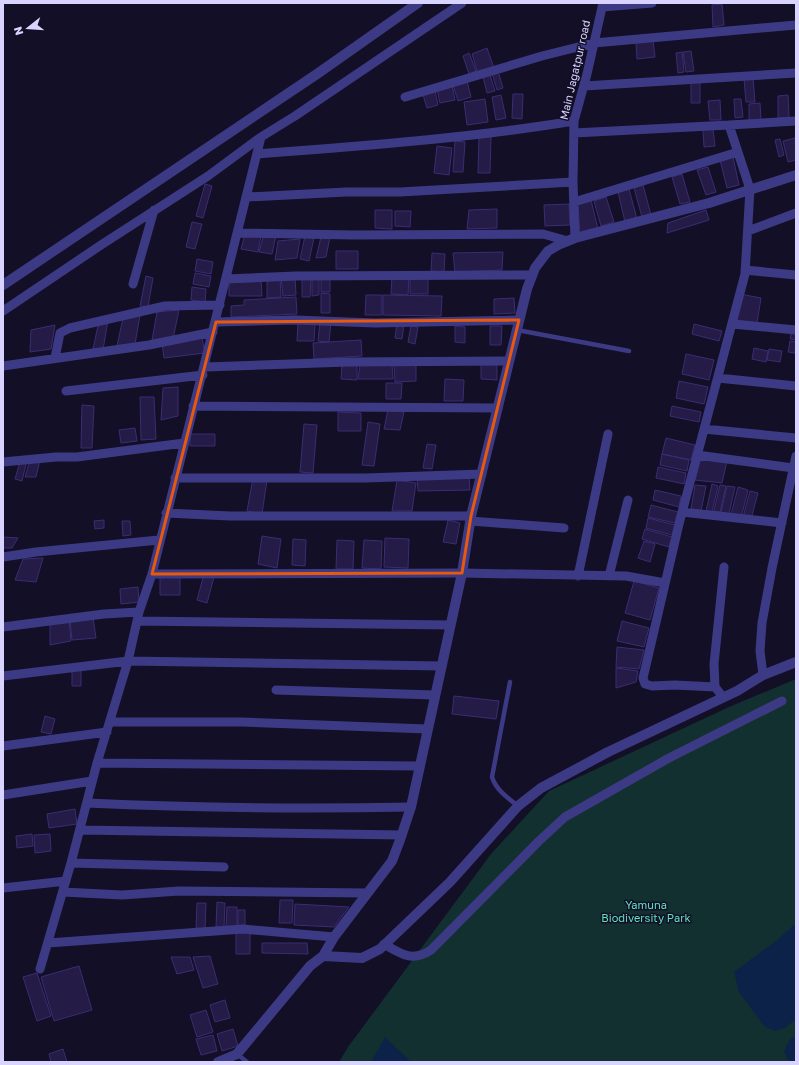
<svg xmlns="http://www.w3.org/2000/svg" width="799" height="1065" font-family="'Golos Text',sans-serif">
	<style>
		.green { fill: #12302f }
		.water { fill: #0c2248 }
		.building { fill: #241b47; stroke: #3b2d73 }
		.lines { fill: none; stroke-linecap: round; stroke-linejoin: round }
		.service { stroke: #3d3a85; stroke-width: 4.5 }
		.minor { stroke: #3d3a85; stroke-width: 9 }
		.tertiary { stroke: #3d3a85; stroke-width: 10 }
		.marked { fill: none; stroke: #e8590c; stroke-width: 3; stroke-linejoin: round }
		.labels { text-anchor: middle; stroke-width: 3; stroke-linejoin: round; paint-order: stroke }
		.street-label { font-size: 11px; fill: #d9d4ff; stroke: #130f26 }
		.park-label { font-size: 11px; fill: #5fe0c0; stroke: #130f26 }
	</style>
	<rect width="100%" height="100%" fill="#130f26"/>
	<path class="green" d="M796,679V1062H339L348,1047L491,854L549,791L729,707Z"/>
	<path class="water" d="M796,923V1019L785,1028L775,1031L764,1026L739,992L734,972L776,941Z
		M796,1036V1062C787,1062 787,1058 784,1051L790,1039Z
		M385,1037L411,1062H371Z"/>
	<path class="building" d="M722,4L724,25L713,27L712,5Z
		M653,40L655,57L637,59L636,42Z
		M487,48L494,68L478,74L472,54Z
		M691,51L694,71L686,72L683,52Z
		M682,52L684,72L678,73L676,53Z
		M469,53L476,71L469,74L463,56Z
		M498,71L503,88L497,90L492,73Z
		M490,75L495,91L487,93L483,77Z
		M753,78L755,102H746L744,79Z
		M467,81L471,97L458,101L453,85Z
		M700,81V103H691V82Z
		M452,85L455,100L440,103L437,89Z
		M435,91L438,105L427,108L423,95Z
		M513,94H523L522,119L512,118Z
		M501,95L506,118L496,120L492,97Z
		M788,95L789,117L778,118V96Z
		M485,99L488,122L467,125L464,102Z
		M734,99H741L743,117L735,118Z
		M720,100L721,120H710L708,101Z
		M760,103L761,120H749V104Z
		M713,129L715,146L704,147L703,130Z
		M479,137H491L490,173H478Z
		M795,138L796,160L788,162L783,141Z
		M780,139L784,155L779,157L775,140Z
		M455,141L465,142L463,172H453Z
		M437,146L452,148L449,175L434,173Z
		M733,157L739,185L727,188L720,160Z
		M708,167L716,192L706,195L697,170Z
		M682,174L690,202L680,204L672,177Z
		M205,184L212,186L203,218L196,216Z
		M643,185L651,215L642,217L634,188Z
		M629,189L637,219L625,222L618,192Z
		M606,197L614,222L601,226L594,201Z
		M591,200L598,229L580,236L578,203Z
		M569,204L570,225L545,226L544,205Z
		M497,209V228L467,229L469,210Z
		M375,210H392V229L375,228Z
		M706,210L709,220L667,233L668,223Z
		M395,211H411L410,227L395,226Z
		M192,222L202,224L195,249L186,247Z
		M245,234L261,236L258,252L241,249Z
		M264,234L276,236L272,254L259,252Z
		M305,236L314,238L309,261L300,259Z
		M321,237H330L326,257L316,258Z
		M300,239L297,258L275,260L278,241Z
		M336,251H358V269H336Z
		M503,252L502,270L455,272L453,253Z
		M432,253L445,254L444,272L431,271Z
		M197,259L213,262L211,274L195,271Z
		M195,273L211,276L209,287L193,284Z
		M146,276L153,278L148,307L140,306Z
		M295,276L296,295L283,296L281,277Z
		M392,276L409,277L408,295L391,294Z
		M302,277H311L310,297H302Z
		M321,277H330V292H321Z
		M428,277V294H410V278Z
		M267,278H280L281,297L267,298Z
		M312,278H319V295L312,296Z
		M229,279H261L262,296H229Z
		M192,287L206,289L205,302L191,300Z
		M321,293L330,294V313H321Z
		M740,294L761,298L757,323L736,320Z
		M366,295H382V315H365Z
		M383,295L442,296L441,316L383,315Z
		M296,297L297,314L231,317V306L244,305V300Z
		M514,298L515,313L494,314V299Z
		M179,310L173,339L152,340L157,312Z
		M140,315L135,344L117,346L123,318Z
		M108,320L103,350L93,349L99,321Z
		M320,321L331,322L329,342L318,341Z
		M298,323L315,324L314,341H297Z
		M397,323L404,324L402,339L395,338Z
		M694,324L722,331L719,341L692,334Z
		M55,325L51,349L30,352L31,330Z
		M411,326L418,327L415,344L408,342Z
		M455,326L465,327V343L455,342Z
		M490,326H502L501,345H490Z
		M792,330L796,331V340L790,339Z
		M202,338L205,353L164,358L162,343Z
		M361,340L362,356L314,359L313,343Z
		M790,341L796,342L795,353L788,352Z
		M754,348L768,351L766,362L752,359Z
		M769,349L782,351L780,362L767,360Z
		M686,354L714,360L709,380L682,374Z
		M394,363H416V381L395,382Z
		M481,363H497V380L481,379Z
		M342,365H357V380L341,379Z
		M360,365H392L393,379H358Z
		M445,379L464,380L463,401H444Z
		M679,381L708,387L704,404L676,398Z
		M386,383H402L401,399H386Z
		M178,387V416L161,420L163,388Z
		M140,397H154L156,439L141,440Z
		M82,405L94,406L92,448H81Z
		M672,406L701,412L699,422L670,416Z
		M388,410L404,412L400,430L384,429Z
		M338,412L361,413V431H338Z
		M368,422L380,424L374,466L362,465Z
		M304,424L317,425L313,473L300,472Z
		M135,428L137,441L121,443L119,430Z
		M190,434H215V446H190Z
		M666,438L695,445L691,460L662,454Z
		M427,444L436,445L432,469L423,468Z
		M662,454L689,460L687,471L660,465Z
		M701,457L727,461L722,483L695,480Z
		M30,460H40L36,477H25Z
		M20,462L26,464L22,481L15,479Z
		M658,467L686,473L684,484L656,478Z
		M469,476L470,490L418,491L417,478Z
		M253,478L267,480L262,514L247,511Z
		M397,480L416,483L412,511H392Z
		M712,484L718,486L712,512L706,511Z
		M695,485L706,486L701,511L691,509Z
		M720,485L726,486L720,512L714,511Z
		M727,486L735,487L729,514L721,512Z
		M738,487L748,490L741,518L731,515Z
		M655,490L681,496L679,507L653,500Z
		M750,491L758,493L751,519L743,517Z
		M651,505L678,512L675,523L648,517Z
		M648,518L675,525L672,535L646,528Z
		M104,520V528L95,529L94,521Z
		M448,520L460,523L456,544L443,542Z
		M122,521H130L131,535L123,536Z
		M645,529L672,537L669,547L642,539Z
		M262,536L281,539L277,568L258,564Z
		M3,537L18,538L12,548H3Z
		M385,538L409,539L408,568L384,567Z
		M293,539L306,540L305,566L292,565Z
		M337,540L354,541L353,569H336Z
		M364,540L382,541L381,569L362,568Z
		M644,541L655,544L650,562L638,558Z
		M43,558L36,582L15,580L23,559Z
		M204,574L214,577L207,603L197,600Z
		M160,577H180V595H160Z
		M634,581L659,588L650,620L625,613Z
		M138,587L139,602L121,604L120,589Z
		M93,617L96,638L72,640L70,619Z
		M69,619L71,641L50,645V623Z
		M622,621L649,628L644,647L617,641Z
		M617,647L644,650L639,669L616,667Z
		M72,668H81V686H72Z
		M616,668L638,671L636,682L616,688Z
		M454,696L499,701L496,719L452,714Z
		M45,716L55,719L51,734L41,732Z
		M75,809L77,824L49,828L47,814Z
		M32,834L33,846L17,848L16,836Z
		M50,834L51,851L35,853L34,835Z
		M280,900H293L292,923H279Z
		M217,902L225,903L224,928L216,927Z
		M197,903H206L205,929L196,928Z
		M295,904L349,907L334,927L294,925Z
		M227,907H237V928H226Z
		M238,910H245V926H238Z
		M236,932H250V954H236Z
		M262,943H307L308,954L262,953Z
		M210,956L218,984L203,988L193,957Z
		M171,957H190L194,970L177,974Z
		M79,966L92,1010L54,1021L41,977Z
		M37,973L51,1016L37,1021L23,977Z
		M225,1000L230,1018L215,1022L210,1005Z
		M206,1010L213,1032L197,1037L190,1015Z
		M233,1029L238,1046L222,1051L217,1034Z
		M213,1035L217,1051L201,1055L196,1039Z
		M63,1049L67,1062H51L49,1054Z"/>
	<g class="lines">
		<path class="service" d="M517,330L629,351
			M510,682L492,777C496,790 508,798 518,806
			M237,1054L247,1062"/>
		<path class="minor" d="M602,7L652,3
			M584,86L796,73
			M405,97L542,56L594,43L796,25
			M729,125L796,121
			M574,133L729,125L750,189L745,274L679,524L643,678L645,684L652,686L675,685L715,687
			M257,154C363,146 470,138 574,121
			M247,197L346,192H400L573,182
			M574,202L738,152
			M748,231L796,213
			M238,233L354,235L543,234L568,241
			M575,238L573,182L574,121L587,74L603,3
			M745,270L796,275
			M226,279L296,276L532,275
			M133,284L154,210
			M3,311L101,245L208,176L261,137L295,116L462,3
			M216,322L295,320L375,323L519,320
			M732,324L796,330
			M55,358L60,333L70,328L165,306L220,305
			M3,366L149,345L213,332
			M205,367L348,362L509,361
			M718,378L796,386
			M66,391L203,375
			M193,406L498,408
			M704,429L796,438
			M697,455L793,468
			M3,462L56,457H77L184,443
			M175,478H366L482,474
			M682,512L782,523
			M166,513L230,516H471
			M470,521L564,528
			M3,557L36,552L159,540
			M152,574L462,573L626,576L665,583
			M578,576L608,434
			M609,576L628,500
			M137,621L450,625
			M3,627L104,614L139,612
			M763,675L760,651L762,623L772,568L796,456
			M3,676L128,661L441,666
			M276,690L434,695
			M723,697L715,687L714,664L724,567
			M110,722H242L427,729
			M3,746L107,732
			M97,763L420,766
			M3,795L92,781
			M87,803C195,808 303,809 411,807
			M80,830L402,835
			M71,863L224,867
			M3,888L66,881
			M63,892L122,895L179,891L366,893
			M48,943L243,929L334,937
			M384,944C402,955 413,962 431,950L539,841L565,817L669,758L782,701
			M40,969L71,863L97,763L128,661L139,612L152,574L261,137"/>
		<path class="tertiary" d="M3,285L317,74L418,3
			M323,956L334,937L392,861L400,840L411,807L462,573L471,516L527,289L535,268L548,251L560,244L575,238L709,203L796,175
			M218,1062L237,1054L310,966L323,956L362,958L380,949L450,882L518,806L541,788L608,752L737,691L763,675L796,662"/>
	</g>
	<path class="marked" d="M519,320L471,516L462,573L152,574L216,322Z"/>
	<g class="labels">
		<g class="street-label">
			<text transform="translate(575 70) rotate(-77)" y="4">Main Jagatpur road</text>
		</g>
		<g class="park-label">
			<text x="646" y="909">Yamuna<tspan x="646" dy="13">Biodiversity Park</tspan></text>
		</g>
	</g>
	<rect width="799" height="1065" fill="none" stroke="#d9d4ff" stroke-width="8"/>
	<g transform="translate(28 28) rotate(253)" stroke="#130f26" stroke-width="3" paint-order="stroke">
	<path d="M0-3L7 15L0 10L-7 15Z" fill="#d9d4ff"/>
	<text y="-6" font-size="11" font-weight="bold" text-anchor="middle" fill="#d9d4ff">N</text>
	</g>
</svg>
